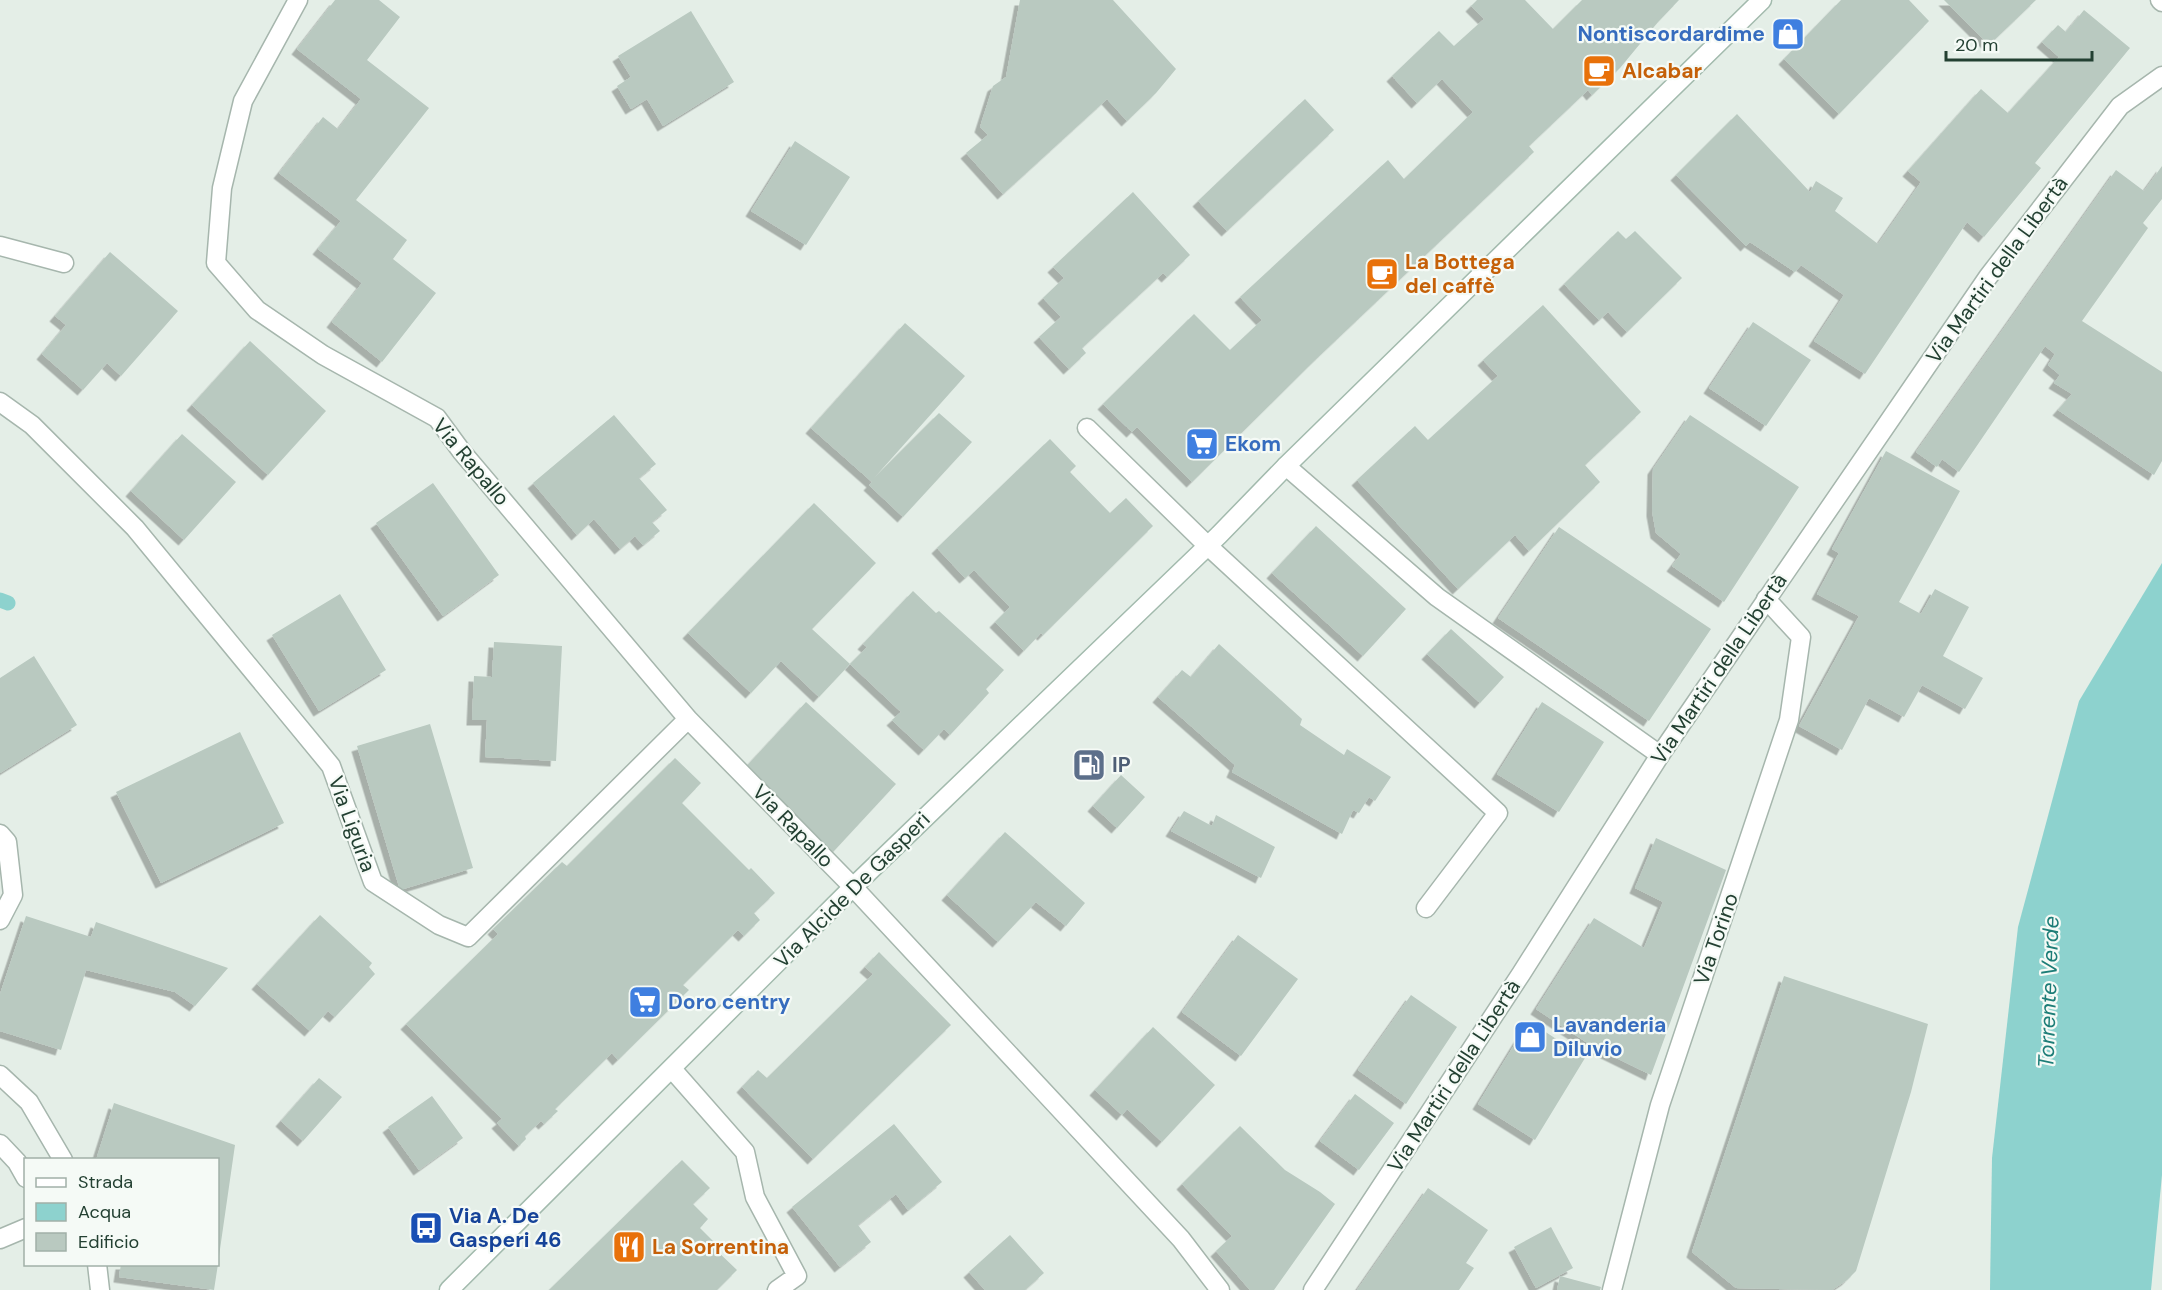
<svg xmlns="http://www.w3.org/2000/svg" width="2162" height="1290" font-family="'DM Sans',sans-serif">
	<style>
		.water { fill: #8dd2ce }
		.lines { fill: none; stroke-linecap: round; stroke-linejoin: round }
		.stream { stroke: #8dd2ce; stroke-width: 15 }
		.building { fill: #b9c9c0; filter: url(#shadow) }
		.pedestrian-casing { stroke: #a6b6ad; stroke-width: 21 }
		.minor-casing { stroke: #a6b6ad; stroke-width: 21 }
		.tertiary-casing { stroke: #a6b6ad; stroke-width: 21 }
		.secondary-casing { stroke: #a2baad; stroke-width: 21 }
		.pedestrian { stroke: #fff; stroke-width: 18 }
		.minor { stroke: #fff; stroke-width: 18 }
		.tertiary { stroke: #fff; stroke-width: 18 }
		.secondary { stroke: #fff; stroke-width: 18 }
		.labels { text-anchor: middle; stroke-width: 4.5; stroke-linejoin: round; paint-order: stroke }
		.shop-label { font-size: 21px; font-weight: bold; fill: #366cbe; stroke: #f5faf6; text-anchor: start }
		.food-label { font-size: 21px; font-weight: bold; fill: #c56008; stroke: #f5faf6; text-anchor: start }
		.street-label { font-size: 21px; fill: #234032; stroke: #f5faf6 }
		.service-label { font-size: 21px; font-weight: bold; fill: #4e5e75; stroke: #f5faf6; text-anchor: start }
		.transit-label { font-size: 21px; font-weight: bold; fill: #164399; stroke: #f5faf6; text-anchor: start }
		.water-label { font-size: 22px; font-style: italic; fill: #1d7d77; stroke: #f5faf6 }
	</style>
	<defs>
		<filter id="shadow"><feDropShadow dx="-5.5" dy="5.5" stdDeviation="0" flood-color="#0004"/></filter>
	</defs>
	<rect width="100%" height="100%" fill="#e4eee7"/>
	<path class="water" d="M2162,563V1175L2151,1290H1990L1992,1158L2018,927L2079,701Z"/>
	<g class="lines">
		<path class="stream" d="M0,600L8,603"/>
	</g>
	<path class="building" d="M335,0H379L400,17L367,60L429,108L356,200L407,240L393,259L436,293L382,362L332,322L362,283L318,249L341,221L279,173L323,117L338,129L361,99L297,49Z
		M1020,0H1113L1176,69L1156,93L1127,121L1107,99L1003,194L966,153L988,135L980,127L993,86L1006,77Z
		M1477,0H1525L1553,29L1582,0H1679L1658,22L1620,68L1592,95L1588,90L1529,146L1534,152L1314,361L1192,482L1137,427L1132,432L1103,404L1194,314L1230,350L1262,320L1240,297L1388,160L1404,179L1473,112L1442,79L1417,103L1392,76L1439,31L1454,46L1484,19L1471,6Z
		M1841,0H1909L1929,21L1839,114L1784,59Z
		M1944,0H2036L1989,45Z
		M2084,10L2130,48L2035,163L2041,168L1984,237L1967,222L1865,374L1814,341L1844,295L1801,265L1795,272L1750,242L1746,246L1676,175L1737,114L1810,192L1816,181L1843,198L1835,211L1878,244L1921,182L1908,171L1981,89L2008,113L2059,57L2042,42L2058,25L2066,32Z
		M691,11L734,82L663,126L647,99L631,109L617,86L631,77L618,56Z
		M1305,99L1334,130L1227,231L1198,201Z
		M795,141L850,177L806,245L751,211Z
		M2162,166V199L2143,223L2148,228L2082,321L2162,372V461L2154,475L2058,410L2072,394L2054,383L2060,375L2048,365L2055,354L2045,346L1959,472L1942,459L1937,467L1916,452L2116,170L2144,191Z
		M1133,192L1190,255L1167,277L1163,273L1082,348L1086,353L1069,369L1039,337L1061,317L1043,298L1064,278L1053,267Z
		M1618,231L1626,239L1635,231L1682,278L1627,332L1608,312L1599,320L1564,284Z
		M110,252L178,311L121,376L107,363L83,390L42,354L66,325L55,316Z
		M1543,305L1641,412L1585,465L1600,482L1529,551L1515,535L1458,589L1357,480L1415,426L1428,440L1498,376L1483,360Z
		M1753,322L1811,360L1766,426L1709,388Z
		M905,323L965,376L874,478L939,413L972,442L903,517L869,485L872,482L811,428Z
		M250,341L326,411L268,475L192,405Z
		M614,415L656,464L639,478L667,510L652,522L660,531L643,545L635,536L620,549L594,519L577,535L533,483Z
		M1690,415L1799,487L1724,602L1672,566L1681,554L1656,533L1652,511L1653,469Z
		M182,434L236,482L184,540L131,491Z
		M1050,439L1076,466L1070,472L1110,513L1126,498L1153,526L1043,635L1041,633L1024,651L995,622L1010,607L974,570L965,578L937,548Z
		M1886,451L1960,491L1899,602L1921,614L1935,589L1969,607L1943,656L1983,678L1965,709L1922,685L1904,717L1869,698L1842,750L1799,726L1859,616L1817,594L1839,553L1832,549Z
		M433,483L499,575L443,616L376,523Z
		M814,503L876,563L812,629L850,664L819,697L781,661L751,693L688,633Z
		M1316,526L1406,609L1363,656L1272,573Z
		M1559,527L1711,629L1649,721L1498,618Z
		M913,591L936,613L939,611L1004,670L986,689L989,693L950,735L944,729L924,750L892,720L901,712L850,664L867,647L863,644Z
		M340,594L386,670L319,711L272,635Z
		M1451,629L1504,677L1480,703L1427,654Z
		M494,642L562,646L556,761L485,757L487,720H472L474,676L492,677Z
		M1219,644L1302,719L1300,725L1344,755L1347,749L1391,777L1375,801L1369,797L1359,813L1353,810L1342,834L1232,772L1235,765L1158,697L1182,670L1191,677Z
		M34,656L77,725L0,773V678Z
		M806,702L896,784L833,852L743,770Z
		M1542,702L1604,742L1559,812L1497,774Z
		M430,724L473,868L400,890L357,746Z
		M240,732L284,823L161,883L116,792Z
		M675,758L701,783L682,803L749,870L751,868L775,893L754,913L760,920L744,936L738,930L683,985L689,990L618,1060L612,1053L555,1109L558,1111L544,1124L541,1121L525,1136L526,1139L519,1146L497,1123L502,1119L406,1024L498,934L493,929L562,862L567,866Z
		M1121,775L1145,797L1117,828L1093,806Z
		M1184,811L1212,826L1216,815L1275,847L1261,878L1171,831Z
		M1005,832L1085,903L1066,926L1036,902L998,942L947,895Z
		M1656,838L1726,870L1651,1075L1592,1046L1536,1009L1594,918L1644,948L1663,902L1635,888Z
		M320,915L372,963L369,967L375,974L335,1017L328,1011L310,1031L257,984Z
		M26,916L91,937L96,922L228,968L195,1006L175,992L86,970L61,1050L0,1031V994Z
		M1238,935L1298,979L1241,1056L1182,1012Z
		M879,952L951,1025L813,1159L742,1087L758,1070L767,1078L873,974L865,967Z
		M1784,976L1928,1024L1911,1092L1856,1271L1847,1280L1832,1290L1736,1288L1692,1252Z
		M1411,995L1457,1027L1406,1104L1358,1070Z
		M1529,1021L1585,1058L1535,1140L1478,1104Z
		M1153,1027L1215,1085L1162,1142L1127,1109L1122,1115L1095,1090Z
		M319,1078L342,1097L303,1141L281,1121Z
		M1355,1094L1394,1123L1359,1170L1320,1141Z
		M432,1096L463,1138L419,1170L388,1127Z
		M114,1103L235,1145L219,1256L218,1160H96Z
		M894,1124L942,1182L908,1210L896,1194L858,1225L871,1242L840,1267L792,1207Z
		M1240,1126L1285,1170L1320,1192L1335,1204L1274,1290H1250L1216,1251L1232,1236L1182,1184Z
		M682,1160L710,1188L693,1204L708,1219L700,1228L718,1246L715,1249L737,1270L717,1290H549Z
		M1428,1188L1488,1230L1466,1263L1474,1268L1459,1290H1357Z
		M1551,1227L1573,1268L1536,1288L1514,1247Z
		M1010,1235L1044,1273L1025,1290H985L969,1272Z
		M121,1264H218L214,1290L119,1277Z
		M1560,1276L1601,1287L1600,1290H1557Z"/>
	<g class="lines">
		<defs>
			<path id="pedestrian" d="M1286,466L1437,597L1660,755"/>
			<path id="minor" d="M298,0L243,101L222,188L216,263L257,310L323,355L437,418L462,452L688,719L853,887
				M2160,0L2162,2
				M0,246L64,263
				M0,402L32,425L135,528L331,766L373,882L439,925L468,937L688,719
				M1087,428L1208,546L1498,813L1426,908
				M0,834L7,842L13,895L0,920
				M672,1069L745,1152L755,1197L797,1276L777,1290
				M0,1075L29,1102L63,1160
				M0,1144L17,1162L26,1178
				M0,1239L26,1228
				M97,1264L100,1290
				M1612,1290L1660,1105L1789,720L1801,637L1766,599"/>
			<path id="tertiary" d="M853,887L1181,1239L1220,1290
				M1313,1290L1521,974L1660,755L1988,277L2120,106L2162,76"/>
			<path id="secondary" d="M449,1290L853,887L1219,535L1286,466L1762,0"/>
		</defs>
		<use href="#pedestrian" class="pedestrian-casing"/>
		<use href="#minor" class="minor-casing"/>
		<use href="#tertiary" class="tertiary-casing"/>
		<use href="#secondary" class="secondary-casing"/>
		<use href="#pedestrian" class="pedestrian"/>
		<use href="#minor" class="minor"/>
		<use href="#tertiary" class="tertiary"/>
		<use href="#secondary" class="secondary"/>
	</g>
	<defs>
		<symbol id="shop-square" viewBox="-11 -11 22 22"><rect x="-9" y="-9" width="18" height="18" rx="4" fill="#3f7fe0" stroke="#f5faf6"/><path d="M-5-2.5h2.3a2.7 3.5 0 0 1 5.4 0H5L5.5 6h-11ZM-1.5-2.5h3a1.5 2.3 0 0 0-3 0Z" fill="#fff"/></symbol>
		<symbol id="cafe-square" viewBox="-11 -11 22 22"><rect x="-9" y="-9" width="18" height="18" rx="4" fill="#e8710a" stroke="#f5faf6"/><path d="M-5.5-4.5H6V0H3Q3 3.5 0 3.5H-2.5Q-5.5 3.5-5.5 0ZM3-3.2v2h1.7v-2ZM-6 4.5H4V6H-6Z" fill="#fff"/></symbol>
		<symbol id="supermarket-square" viewBox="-11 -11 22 22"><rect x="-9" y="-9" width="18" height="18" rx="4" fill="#3f7fe0" stroke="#f5faf6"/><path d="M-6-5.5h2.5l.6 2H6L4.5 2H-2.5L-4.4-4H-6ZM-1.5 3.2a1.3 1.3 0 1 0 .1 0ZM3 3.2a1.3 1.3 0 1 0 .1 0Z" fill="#fff"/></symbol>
		<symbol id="fuel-square" viewBox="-11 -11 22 22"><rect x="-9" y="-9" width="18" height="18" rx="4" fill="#5c6f8a" stroke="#f5faf6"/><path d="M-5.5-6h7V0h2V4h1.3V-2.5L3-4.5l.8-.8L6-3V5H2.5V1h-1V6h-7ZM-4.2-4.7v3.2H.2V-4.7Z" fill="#fff"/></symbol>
		<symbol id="bus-square" viewBox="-11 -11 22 22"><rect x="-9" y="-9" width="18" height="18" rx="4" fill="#1a4fb4" stroke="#f5faf6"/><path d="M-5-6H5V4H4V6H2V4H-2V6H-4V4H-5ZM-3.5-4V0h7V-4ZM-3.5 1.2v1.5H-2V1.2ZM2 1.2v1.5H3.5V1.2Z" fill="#fff"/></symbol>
		<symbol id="restaurant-square" viewBox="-11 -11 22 22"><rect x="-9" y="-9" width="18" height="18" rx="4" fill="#e8710a" stroke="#f5faf6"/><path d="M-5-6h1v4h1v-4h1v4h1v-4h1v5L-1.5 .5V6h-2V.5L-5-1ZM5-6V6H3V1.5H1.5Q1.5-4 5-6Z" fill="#fff"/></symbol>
	</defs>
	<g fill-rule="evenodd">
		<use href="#shop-square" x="1769" y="15" width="38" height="38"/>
		<use href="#cafe-square" x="1580" y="52" width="38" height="38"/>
		<use href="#cafe-square" x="1363" y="255" width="38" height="38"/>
		<use href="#supermarket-square" x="1183" y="425" width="38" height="38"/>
		<use href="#fuel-square" x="1070" y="746" width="38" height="38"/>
		<use href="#supermarket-square" x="626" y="983" width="38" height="38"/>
		<use href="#shop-square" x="1511" y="1018" width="38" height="38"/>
		<use href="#bus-square" x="407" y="1209" width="38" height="38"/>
		<use href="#restaurant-square" x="610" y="1228" width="38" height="38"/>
	</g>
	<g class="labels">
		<g class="shop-label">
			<text x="1765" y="41" text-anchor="end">Nontiscordardime</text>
			<text x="1225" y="451">Ekom</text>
			<text x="668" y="1009">Doro centry</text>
			<text x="1553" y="1032">Lavanderia<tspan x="1553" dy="24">Diluvio</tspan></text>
		</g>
		<g class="food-label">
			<text x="1622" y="78">Alcabar</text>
			<text x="1405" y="269">La Bottega<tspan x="1405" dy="24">del caffè</tspan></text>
			<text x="652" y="1254">La Sorrentina</text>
		</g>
		<g class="street-label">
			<text transform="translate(1997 270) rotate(-54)" y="7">Via Martiri della Libertà</text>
			<text transform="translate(471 462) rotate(50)" y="7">Via Rapallo</text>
			<text transform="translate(1719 669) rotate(-56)" y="7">Via Martiri della Libertà</text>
			<text transform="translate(352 824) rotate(70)" y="7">Via Liguria</text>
			<text transform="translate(793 826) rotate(46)" y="7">Via Rapallo</text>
			<text transform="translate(852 890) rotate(-45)" y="7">Via Alcide De Gasperi</text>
			<text transform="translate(1716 939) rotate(-71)" y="7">Via Torino</text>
			<text transform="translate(1454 1076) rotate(-57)" y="7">Via Martiri della Libertà</text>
		</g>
		<g class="service-label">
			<text x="1112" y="772">IP</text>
		</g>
		<g class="transit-label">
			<text x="449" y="1223">Via A. De<tspan x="449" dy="24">Gasperi 46</tspan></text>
		</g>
		<g class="water-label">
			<text transform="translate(2048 992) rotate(-88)" y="8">Torrente Verde</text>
		</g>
	</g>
	<rect x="24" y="1158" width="195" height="108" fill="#f5faf6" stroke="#a1b0a8" stroke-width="1.5"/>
	<rect x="36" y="1178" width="30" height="9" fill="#ffffff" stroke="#a1b0a8" stroke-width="1.5"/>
	<text x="78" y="1188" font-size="18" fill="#234032">Strada</text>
	<rect x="36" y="1203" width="30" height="18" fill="#8dd2ce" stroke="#a1b0a8" stroke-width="1.5"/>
	<text x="78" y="1218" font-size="18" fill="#234032">Acqua</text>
	<rect x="36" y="1233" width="30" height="18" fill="#b9c9c0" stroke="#a1b0a8" stroke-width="1.5"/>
	<text x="78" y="1248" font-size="18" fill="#234032">Edificio</text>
	<path d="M1946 51v9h146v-9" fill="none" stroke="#234032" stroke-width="3"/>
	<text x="1955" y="51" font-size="18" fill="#234032" stroke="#f5faf6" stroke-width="4.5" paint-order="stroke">20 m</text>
</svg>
